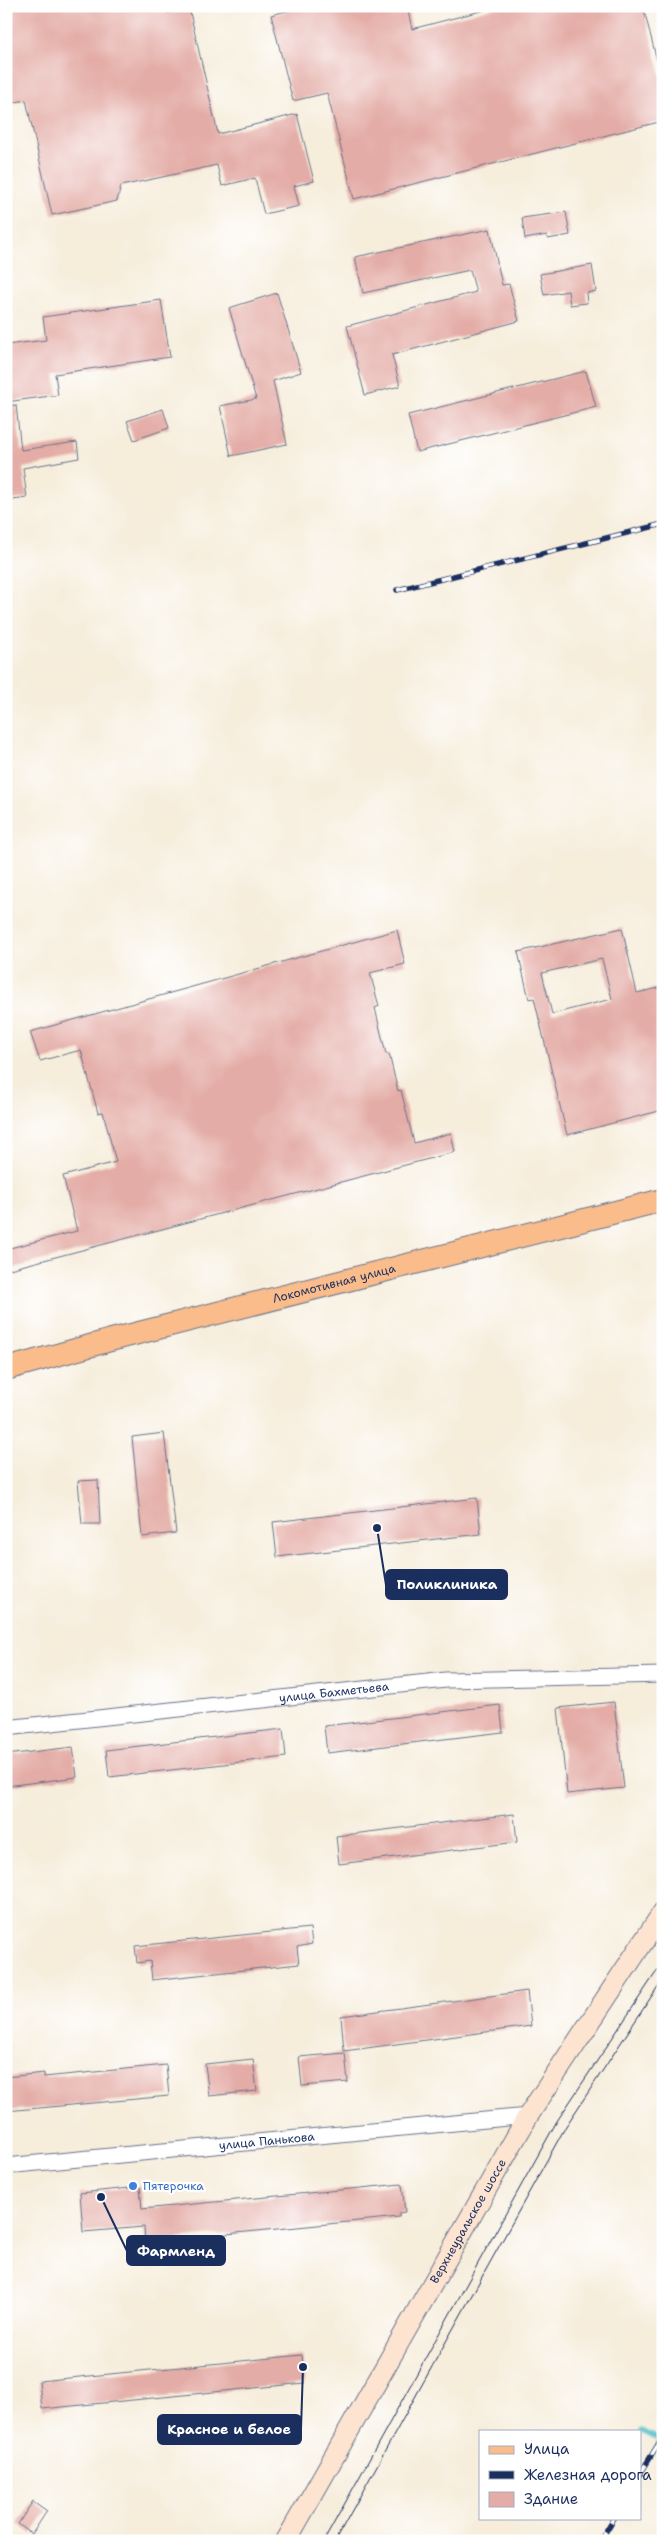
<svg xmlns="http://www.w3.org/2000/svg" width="669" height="2547" font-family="'Shantell Sans',sans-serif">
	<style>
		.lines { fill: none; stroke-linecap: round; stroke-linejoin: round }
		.stream { stroke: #54c1ca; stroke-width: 5.5 }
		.building { fill: #e4aca6; fill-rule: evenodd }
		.street-casing { stroke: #68728a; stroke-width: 17 }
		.secondary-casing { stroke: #68728a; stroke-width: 22 }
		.primary-casing { stroke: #68728a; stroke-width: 24 }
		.street { stroke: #fff; stroke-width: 15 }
		.secondary { stroke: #fde4d0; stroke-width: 20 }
		.primary { stroke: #f9bc8a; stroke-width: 22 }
		.tram { stroke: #1b2f5e; stroke-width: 1 }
		.rail-casing { stroke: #1b2f5e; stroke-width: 5.5 }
		.rail { stroke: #fff; stroke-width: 4; stroke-dasharray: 11; stroke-linecap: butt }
		.shop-dot { fill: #3f7fe0; stroke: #fff; stroke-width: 2 }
		.labels { text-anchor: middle; stroke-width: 4.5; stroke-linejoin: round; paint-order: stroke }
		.street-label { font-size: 12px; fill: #1b2f5e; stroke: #fff }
		.shop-label { font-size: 12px; fill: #366cbe; stroke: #fff; text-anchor: start }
		.leader { fill: none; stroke: #1b2f5e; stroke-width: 2 }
		.callout-dot { fill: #1b2f5e; stroke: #fff; stroke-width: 2 }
		.callout { fill: #1b2f5e; stroke: #1b2f5e; stroke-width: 2 }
		.callout-label { font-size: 14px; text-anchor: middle; font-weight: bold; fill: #fff }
	</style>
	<rect width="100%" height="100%" fill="#fff"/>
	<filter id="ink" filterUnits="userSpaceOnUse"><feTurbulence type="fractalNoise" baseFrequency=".02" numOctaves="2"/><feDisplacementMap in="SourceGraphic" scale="10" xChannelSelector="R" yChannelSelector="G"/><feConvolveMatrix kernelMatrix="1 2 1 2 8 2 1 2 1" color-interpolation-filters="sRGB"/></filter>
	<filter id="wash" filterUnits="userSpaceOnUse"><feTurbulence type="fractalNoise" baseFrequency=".0096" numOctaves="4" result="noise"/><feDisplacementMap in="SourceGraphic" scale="20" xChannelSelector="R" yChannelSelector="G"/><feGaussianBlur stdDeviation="1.12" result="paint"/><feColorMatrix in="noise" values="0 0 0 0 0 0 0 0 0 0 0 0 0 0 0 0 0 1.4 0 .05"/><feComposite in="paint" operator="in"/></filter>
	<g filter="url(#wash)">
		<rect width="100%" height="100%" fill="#f6eddb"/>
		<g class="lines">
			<path class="stream" d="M642,2431L663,2442"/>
		</g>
		<g id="blocks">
			<path class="building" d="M6,6H166L168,13L189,8L218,134L297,114L314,181L294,186L299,206L264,214L255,178L222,186L217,165L121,186L117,201L52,215L26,100L6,104Z
				M306,6H407L412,29L500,6H643L663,84V121L354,199L327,93L293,101L271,15Z
				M566,212L570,235L548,239L547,235L525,239L522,218Z
				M490,229L502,285L509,284L519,321L392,355L400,386L365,395L347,326L476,292L470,270L363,293L355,257Z
				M592,265L596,291L586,293L587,303L570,305L568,291L544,295L540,274Z
				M277,293L301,372L273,381L287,444L231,456L220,406L256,399L229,308Z
				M161,300L170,357L55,374L58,395L6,402V345L46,340L43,317Z
				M586,371L596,407L417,452L408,415Z
				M16,405L21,450L77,442L79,458L23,468L27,498L6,501V406Z
				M163,409L169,428L134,440L127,421Z
				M622,928L637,993L663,987V1110L567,1135L534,998L529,999L518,952ZM602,959L612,999L552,1014L542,973Z
				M397,930L405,964L370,973L379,1006L375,1008L386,1054H389L398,1091L401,1090L414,1143L451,1133L455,1152L6,1270V1249L77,1231L63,1176L116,1162L103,1112L98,1113L81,1050L40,1061L30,1032Z
				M164,1433L176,1533L142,1537L132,1437Z
				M98,1480L100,1524H82L78,1481Z
				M477,1498L481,1534L277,1557L273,1522Z
				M614,1702L624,1788L567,1794L558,1708Z
				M500,1705L503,1732L327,1753L324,1726Z
				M283,1729L286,1757L109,1777L106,1750Z
				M73,1747L77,1777L6,1786V1755Z
				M514,1814L517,1842L339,1864L336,1836Z
				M310,1928L312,1944L297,1947L299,1964L152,1980L150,1961L137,1963L135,1946Z
				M527,1991L531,2026L344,2051L341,2016Z
				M345,2053L348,2082L302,2086L299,2057Z
				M253,2059L257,2091L209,2096L205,2064Z
				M166,2065L169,2096L6,2111V2077L44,2073V2077Z
				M402,2184L405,2212L399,2213V2217L145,2242L144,2227L83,2232L80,2193L140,2187L142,2209Z
				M302,2355L305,2383L42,2409L39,2381Z
				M33,2501L47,2511L32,2534L18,2524Z"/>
		</g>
	</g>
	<g filter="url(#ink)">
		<use href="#blocks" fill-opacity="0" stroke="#68728a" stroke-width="1"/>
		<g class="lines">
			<defs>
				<g id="street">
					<path id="s1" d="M6,1728L446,1680L663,1675"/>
					<path id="s2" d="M6,2166L528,2116"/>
				</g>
				<g id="secondary">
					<path id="s3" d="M286,2541L528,2116L663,1912"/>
				</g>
				<g id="primary">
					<path id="s4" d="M6,1369L111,1340L663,1200"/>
				</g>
			</defs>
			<use href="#street" class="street-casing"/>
			<use href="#secondary" class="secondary-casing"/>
			<use href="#primary" class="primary-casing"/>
			<use href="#street" class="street"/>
			<use href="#secondary" class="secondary"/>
			<use href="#primary" class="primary"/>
			<path class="tram" d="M324,2541L557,2121L663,1962
				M335,2541L566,2126L663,1979"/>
			<defs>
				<path id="rail" d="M397,590L663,524
					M640,2474L663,2437
					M600,2541L614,2518"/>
			</defs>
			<use href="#rail" class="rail-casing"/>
			<use href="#rail" class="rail"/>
		</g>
	</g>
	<circle class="shop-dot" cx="133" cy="2186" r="5"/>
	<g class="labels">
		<g class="street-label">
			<text dy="4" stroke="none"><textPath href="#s4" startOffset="339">Локомотивная улица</textPath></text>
			<text dy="4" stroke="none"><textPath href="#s1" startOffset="330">улица Бахметьева</textPath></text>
			<text dy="4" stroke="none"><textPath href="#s2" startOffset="262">улица Панькова</textPath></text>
			<text dy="4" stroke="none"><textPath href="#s3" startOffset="368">Верхнеуральское шоссе</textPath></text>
		</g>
		<g class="shop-label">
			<text x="143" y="2190">Пятерочка</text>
		</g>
	</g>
	<path class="leader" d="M377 1528L386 1585M101 2197L127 2251M303 2367L301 2429"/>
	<g class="callout-dot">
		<circle cx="377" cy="1528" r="5"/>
		<circle cx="101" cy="2197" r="5"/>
		<circle cx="303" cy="2367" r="5"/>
	</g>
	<g class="callout">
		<rect x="386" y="1570" width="121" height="29" rx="5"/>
		<rect x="127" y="2236" width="98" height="29" rx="5"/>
		<rect x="158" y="2415" width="143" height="29" rx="5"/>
	</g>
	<g class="callout-label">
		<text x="447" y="1589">Поликлиника</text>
		<text x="176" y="2256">Фармленд</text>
		<text x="229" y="2434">Красное и белое</text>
	</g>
	<rect width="669" height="2547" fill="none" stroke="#fff" stroke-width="25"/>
	<rect x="479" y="2430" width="162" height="90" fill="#ffffff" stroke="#a4acbf"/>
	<rect x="489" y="2446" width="25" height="8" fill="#f9bc8a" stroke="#a4acbf"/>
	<text x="524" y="2454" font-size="15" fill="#1b2f5e">Улица</text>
	<rect x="489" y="2471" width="25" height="8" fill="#1b2f5e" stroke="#a4acbf"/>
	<text x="524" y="2480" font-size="15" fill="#1b2f5e">Железная дорога</text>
	<rect x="489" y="2492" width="25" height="15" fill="#e4aca6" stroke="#a4acbf"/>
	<text x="524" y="2504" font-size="15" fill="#1b2f5e">Здание</text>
</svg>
